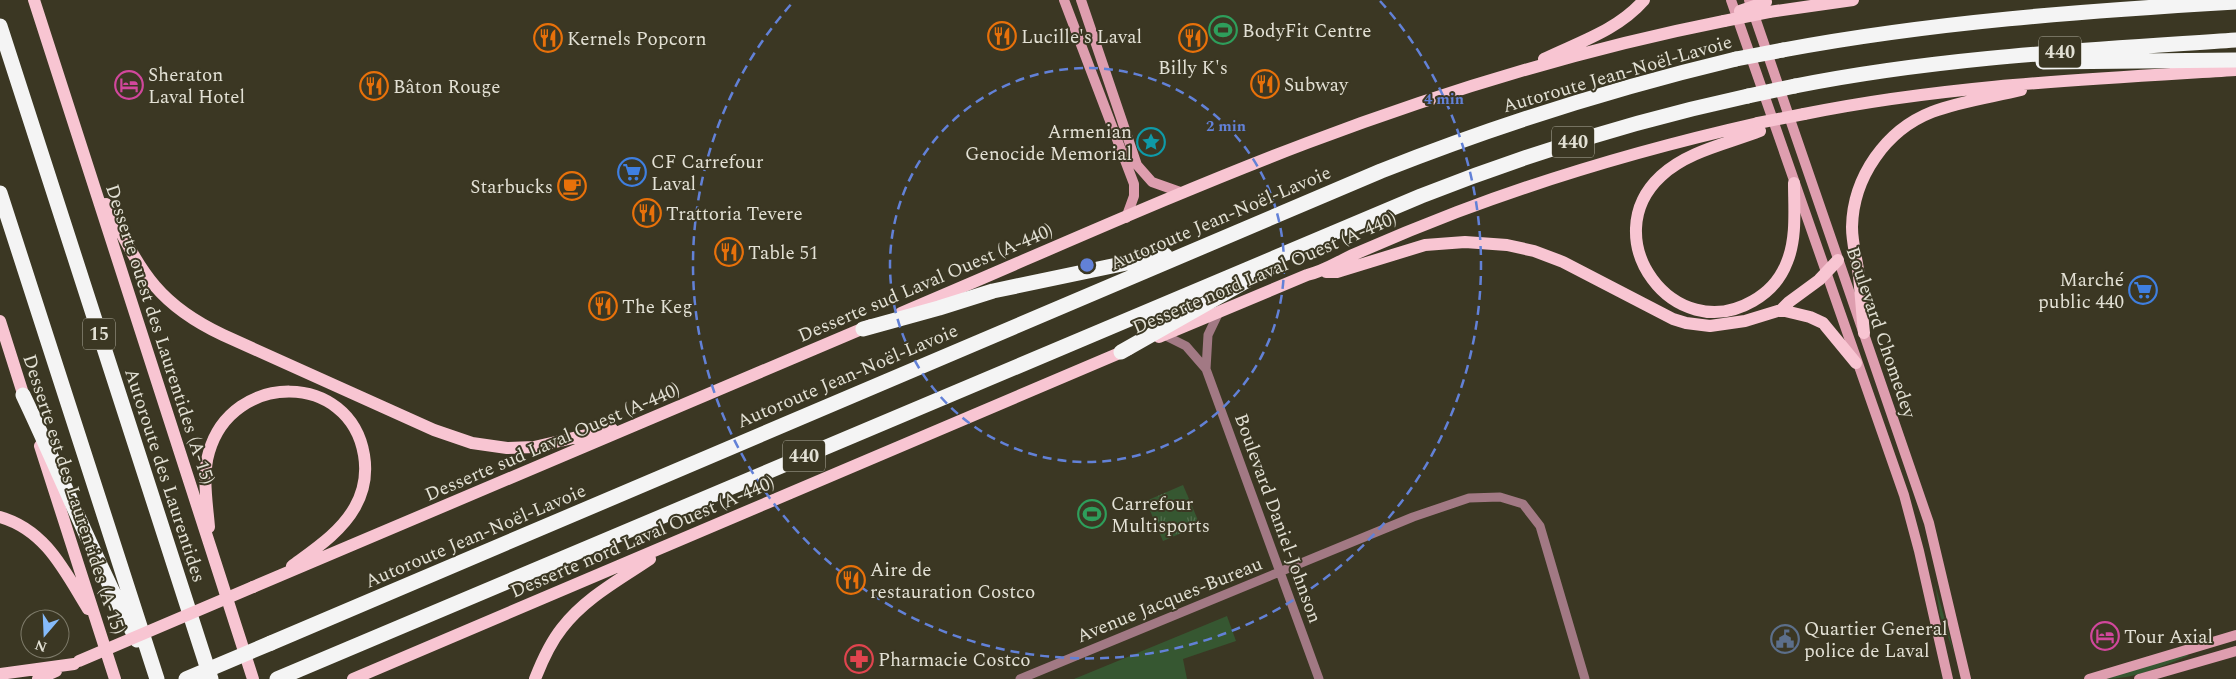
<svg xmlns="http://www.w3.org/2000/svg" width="2236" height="679" font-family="Spectral,serif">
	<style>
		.grass { fill: #365731 }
		.park { fill: url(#park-tufts) }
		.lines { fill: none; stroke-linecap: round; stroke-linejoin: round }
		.street { stroke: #a27984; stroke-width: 9 }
		.secondary { stroke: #de9eaf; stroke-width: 10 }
		.primary { stroke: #f8c5d2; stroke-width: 12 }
		.highway { stroke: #f4f4f4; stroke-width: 15 }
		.primary-bridge { stroke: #f8c5d2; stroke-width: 12 }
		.highway-bridge { stroke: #f4f4f4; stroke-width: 15 }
		.ring { fill: none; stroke: #6281d7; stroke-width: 2.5; stroke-dasharray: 9 6 }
		.labels { text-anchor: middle; stroke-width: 4; stroke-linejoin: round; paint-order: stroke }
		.shield { fill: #3b3723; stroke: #b1aea0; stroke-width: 1 }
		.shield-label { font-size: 18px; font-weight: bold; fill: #e3e1d5 }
		.poi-label { font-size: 19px; fill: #e3e1d5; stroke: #3b3723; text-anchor: start }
		.street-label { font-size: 19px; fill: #e3e1d5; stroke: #3b3723 }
		.centre { fill: #6281d7; stroke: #3b3723; stroke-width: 2.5 }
		.ring-label { font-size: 15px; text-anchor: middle; font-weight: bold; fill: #6281d7; stroke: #3b3723; stroke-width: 4; stroke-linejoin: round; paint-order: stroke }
	</style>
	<defs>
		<pattern id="park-tufts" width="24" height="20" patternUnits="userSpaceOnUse" patternTransform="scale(1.25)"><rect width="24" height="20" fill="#365731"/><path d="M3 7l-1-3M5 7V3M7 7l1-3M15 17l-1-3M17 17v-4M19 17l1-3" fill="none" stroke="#536f4e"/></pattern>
	</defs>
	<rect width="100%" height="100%" fill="#3b3723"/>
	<path class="grass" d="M1935,584L1954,653L1940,615Z
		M1227,616L1236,641L1183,659L1187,679H1074Z
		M2187,654L2188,656C2159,667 2135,679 2104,679Z"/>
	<path class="park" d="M1183,485L1200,525L1163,541L1146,501Z"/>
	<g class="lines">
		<path class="street" d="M1164,335L1186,346L1206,369L1319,679
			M1206,369L1208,335L1219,312
			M1020,679L1413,517L1469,498L1500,497L1523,504L1540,526L1585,679"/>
		<path class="secondary" d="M1064,0L1134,184V196L1126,218
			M1081,0L1137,165L1152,182L1183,193
			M1731,0L1904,495L1919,551L1948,679
			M1749,0L1929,523L1966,679
			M2089,679L2236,635
			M2139,679L2236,651"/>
		<path class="primary" d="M34,0L253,679
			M1769,12L1853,0
			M1544,59C1579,42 1618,30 1644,0
			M1804,114C1947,85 2091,79 2236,70
			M1760,131C1727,144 1688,151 1661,176C1594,238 1674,347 1753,301C1769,292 1781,278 1787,262C1797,238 1794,208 1794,183
			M106,204C140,268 153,302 223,335L434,430L472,443L507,448L534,447L612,429
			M1326,272H1337L1425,245L1465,242L1507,245L1534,251L1563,262L1673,319L1686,323L1710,326L1745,321L1781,310L1789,302L1819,280L1838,260
			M1781,310L1810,317L1823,323L1856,363
			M901,313C1036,256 1170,195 1307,143C1442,92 1582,49 1724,21
			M0,321L26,403
			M1864,333C1862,314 1861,295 1859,276C1857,260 1852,244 1852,227C1853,177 1886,130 1932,112C1961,101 1992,97 2021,90
			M1159,337L1307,275C1325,271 1339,261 1355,254C1389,239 1423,225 1457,212C1555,175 1656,146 1758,123
			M40,446L115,679
			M0,517C46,530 65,572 88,609
			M209,527C207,503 202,475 209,452C232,371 350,371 364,455C367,473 364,491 355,507C341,532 315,549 292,566
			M253,587L871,325
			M0,674L74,664
			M38,679L56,671
			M353,679L1129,349
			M535,679C542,661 550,643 562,628C585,598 619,580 650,559"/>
		<path class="highway" d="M0,26L211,679
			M1783,50C1933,22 2083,11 2236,2
			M2043,62L2236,60
			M1795,86C1940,57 2088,50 2236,40
			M0,193L157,679
			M863,329L939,308L993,291L1165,255
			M1121,352L1271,267
			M23,395C62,477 95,561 137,640
			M271,643L1381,171C1497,125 1615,88 1736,59
			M277,679L1421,196C1527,154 1637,120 1748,96"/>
		<path class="primary-bridge" d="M1740,11L1766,2
			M1724,21L1769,12
			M1758,123L1804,114
			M79,661L253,587"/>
		<path class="highway-bridge" d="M1736,59L1783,50
			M1748,96L1795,86
			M186,679L271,643"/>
	</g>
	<g class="ring">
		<circle cx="1087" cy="265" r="197"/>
		<path d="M1380 1A394 394 0 1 1 794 1"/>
	</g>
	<defs>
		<symbol id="stadium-ring" viewBox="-11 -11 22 22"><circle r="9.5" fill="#3b3723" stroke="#2e9e5b" stroke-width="1.5"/><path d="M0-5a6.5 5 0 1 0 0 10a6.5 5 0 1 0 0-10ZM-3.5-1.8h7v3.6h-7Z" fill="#2e9e5b"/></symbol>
		<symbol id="restaurant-ring" viewBox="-11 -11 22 22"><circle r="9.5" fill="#3b3723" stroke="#e8710a" stroke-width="1.5"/><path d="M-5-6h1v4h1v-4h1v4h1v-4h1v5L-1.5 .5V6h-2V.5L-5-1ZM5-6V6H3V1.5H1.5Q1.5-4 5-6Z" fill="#e8710a"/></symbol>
		<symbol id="hotel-ring" viewBox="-11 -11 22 22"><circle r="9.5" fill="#3b3723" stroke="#d1479c" stroke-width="1.5"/><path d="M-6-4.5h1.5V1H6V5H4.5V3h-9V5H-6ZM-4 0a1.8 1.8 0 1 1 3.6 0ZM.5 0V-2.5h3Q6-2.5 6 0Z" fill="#d1479c"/></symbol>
		<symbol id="sight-ring" viewBox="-11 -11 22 22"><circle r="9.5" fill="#3b3723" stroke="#0f9aa8" stroke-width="1.5"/><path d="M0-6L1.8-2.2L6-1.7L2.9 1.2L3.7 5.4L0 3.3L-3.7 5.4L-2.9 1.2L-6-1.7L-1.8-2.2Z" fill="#0f9aa8"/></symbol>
		<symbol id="supermarket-ring" viewBox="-11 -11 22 22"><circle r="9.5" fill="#3b3723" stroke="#3f7fe0" stroke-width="1.5"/><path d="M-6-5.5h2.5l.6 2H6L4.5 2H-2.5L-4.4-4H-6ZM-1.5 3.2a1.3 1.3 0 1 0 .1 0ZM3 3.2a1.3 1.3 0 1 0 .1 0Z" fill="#3f7fe0"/></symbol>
		<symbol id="cafe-ring" viewBox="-11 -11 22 22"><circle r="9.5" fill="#3b3723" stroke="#e8710a" stroke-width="1.5"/><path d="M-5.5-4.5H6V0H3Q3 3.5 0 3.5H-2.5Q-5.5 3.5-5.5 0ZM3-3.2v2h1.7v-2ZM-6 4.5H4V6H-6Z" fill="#e8710a"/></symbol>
		<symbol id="civic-ring" viewBox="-11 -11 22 22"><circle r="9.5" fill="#3b3723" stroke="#5c6f8a" stroke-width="1.5"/><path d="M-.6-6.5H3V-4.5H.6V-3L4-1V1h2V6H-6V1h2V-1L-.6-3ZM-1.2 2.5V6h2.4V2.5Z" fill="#5c6f8a"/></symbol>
		<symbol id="pharmacy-ring" viewBox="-11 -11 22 22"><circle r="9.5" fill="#3b3723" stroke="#e0444e" stroke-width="1.5"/><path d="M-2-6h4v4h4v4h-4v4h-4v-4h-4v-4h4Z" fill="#e0444e"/></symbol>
	</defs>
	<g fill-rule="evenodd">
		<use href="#stadium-ring" x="1207" y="14" width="32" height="32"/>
		<use href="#restaurant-ring" x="986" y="20" width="32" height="32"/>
		<use href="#restaurant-ring" x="532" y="22" width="32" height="32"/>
		<use href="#restaurant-ring" x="1177" y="22" width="32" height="32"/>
		<use href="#restaurant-ring" x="1249" y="68" width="32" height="32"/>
		<use href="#hotel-ring" x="113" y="69" width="32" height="32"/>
		<use href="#restaurant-ring" x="358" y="70" width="32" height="32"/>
		<use href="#sight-ring" x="1135" y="126" width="32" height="32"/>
		<use href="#supermarket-ring" x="616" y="156" width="32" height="32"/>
		<use href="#cafe-ring" x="556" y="170" width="32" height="32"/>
		<use href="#restaurant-ring" x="631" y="197" width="32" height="32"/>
		<use href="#restaurant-ring" x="713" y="236" width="32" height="32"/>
		<use href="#supermarket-ring" x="2127" y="274" width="32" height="32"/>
		<use href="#restaurant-ring" x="587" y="290" width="32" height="32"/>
		<use href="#stadium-ring" x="1076" y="498" width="32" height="32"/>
		<use href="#restaurant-ring" x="835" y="564" width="32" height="32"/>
		<use href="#hotel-ring" x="2089" y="620" width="32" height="32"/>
		<use href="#civic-ring" x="1769" y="623" width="32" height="32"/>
		<use href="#pharmacy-ring" x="843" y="643" width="32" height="32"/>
	</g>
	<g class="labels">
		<g class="shield">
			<rect x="2039" y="36.5" width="42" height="31" rx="4"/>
			<rect x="1552" y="126.5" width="42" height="31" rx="4"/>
			<rect x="83" y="318.5" width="32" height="31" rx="4"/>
			<rect x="783" y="440.5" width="42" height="31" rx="4"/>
		</g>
		<g class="shield-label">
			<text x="2060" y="58">440</text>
			<text x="1573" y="148">440</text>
			<text x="99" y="340">15</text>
			<text x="804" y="462">440</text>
		</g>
		<g class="poi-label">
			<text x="1242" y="37">BodyFit Centre</text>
			<text x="1021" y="43">Lucille's Laval</text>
			<text x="567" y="45">Kernels Popcorn</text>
			<text x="1193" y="74" text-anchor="middle">Billy K's</text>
			<text x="148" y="81">Sheraton<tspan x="148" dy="22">Laval Hotel</tspan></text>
			<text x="1284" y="91">Subway</text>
			<text x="393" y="93">Bâton Rouge</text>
			<text x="1132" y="138" text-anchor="end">Armenian<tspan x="1132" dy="22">Genocide Memorial</tspan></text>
			<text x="651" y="168">CF Carrefour<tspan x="651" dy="22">Laval</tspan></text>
			<text x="553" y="193" text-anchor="end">Starbucks</text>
			<text x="666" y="220">Trattoria Tevere</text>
			<text x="748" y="259">Table 51</text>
			<text x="2124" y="286" text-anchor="end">Marché<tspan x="2124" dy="22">public 440</tspan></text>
			<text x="622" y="313">The Keg</text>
			<text x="1111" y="510">Carrefour<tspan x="1111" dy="22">Multisports</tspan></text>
			<text x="870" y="576">Aire de<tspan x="870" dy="22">restauration Costco</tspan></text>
			<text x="1804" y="635">Quartier General<tspan x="1804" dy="22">police de Laval</tspan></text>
			<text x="2124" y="643">Tour Axial</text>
			<text x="878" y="666">Pharmacie Costco</text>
		</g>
		<g class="street-label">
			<text transform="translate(1617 73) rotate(-16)" y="7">Autoroute Jean-Noël-Lavoie</text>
			<text transform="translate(1220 217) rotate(-23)" y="7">Autoroute Jean-Noël-Lavoie</text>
			<text transform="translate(1264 272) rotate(-23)" y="7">Desserte nord Laval Ouest (A-440)</text>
			<text transform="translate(925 282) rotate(-23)" y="7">Desserte sud Laval Ouest (A-440)</text>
			<text transform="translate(1882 332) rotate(71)" y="7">Boulevard Chomedey</text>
			<text transform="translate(161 334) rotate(72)" y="7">Desserte ouest des Laurentides (A-15)</text>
			<text transform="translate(847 375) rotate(-23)" y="7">Autoroute Jean-Noël-Lavoie</text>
			<text transform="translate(552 441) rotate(-23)" y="7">Desserte sud Laval Ouest (A-440)</text>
			<text transform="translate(166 475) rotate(72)" y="7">Autoroute des Laurentides</text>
			<text transform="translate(75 494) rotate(72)" y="7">Desserte est des Laurentides (A-15)</text>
			<text transform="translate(1279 518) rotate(70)" y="7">Boulevard Daniel-Johnson</text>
			<text transform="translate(475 535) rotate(-23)" y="7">Autoroute Jean-Noël-Lavoie</text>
			<text transform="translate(642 536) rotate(-23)" y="7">Desserte nord Laval Ouest (A-440)</text>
			<text transform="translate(1169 599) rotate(-22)" y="7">Avenue Jacques-Bureau</text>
		</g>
	</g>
	<circle cx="1087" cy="265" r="8" class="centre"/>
	<g class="ring-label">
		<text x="1444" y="104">4 min</text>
		<text x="1226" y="131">2 min</text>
	</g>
	<g transform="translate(45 634) rotate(199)"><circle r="24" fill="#3b3723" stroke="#7e7b6a"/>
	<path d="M0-4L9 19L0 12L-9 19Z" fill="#85bbfb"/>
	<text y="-8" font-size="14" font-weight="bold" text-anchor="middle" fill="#e3e1d5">N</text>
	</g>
</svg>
